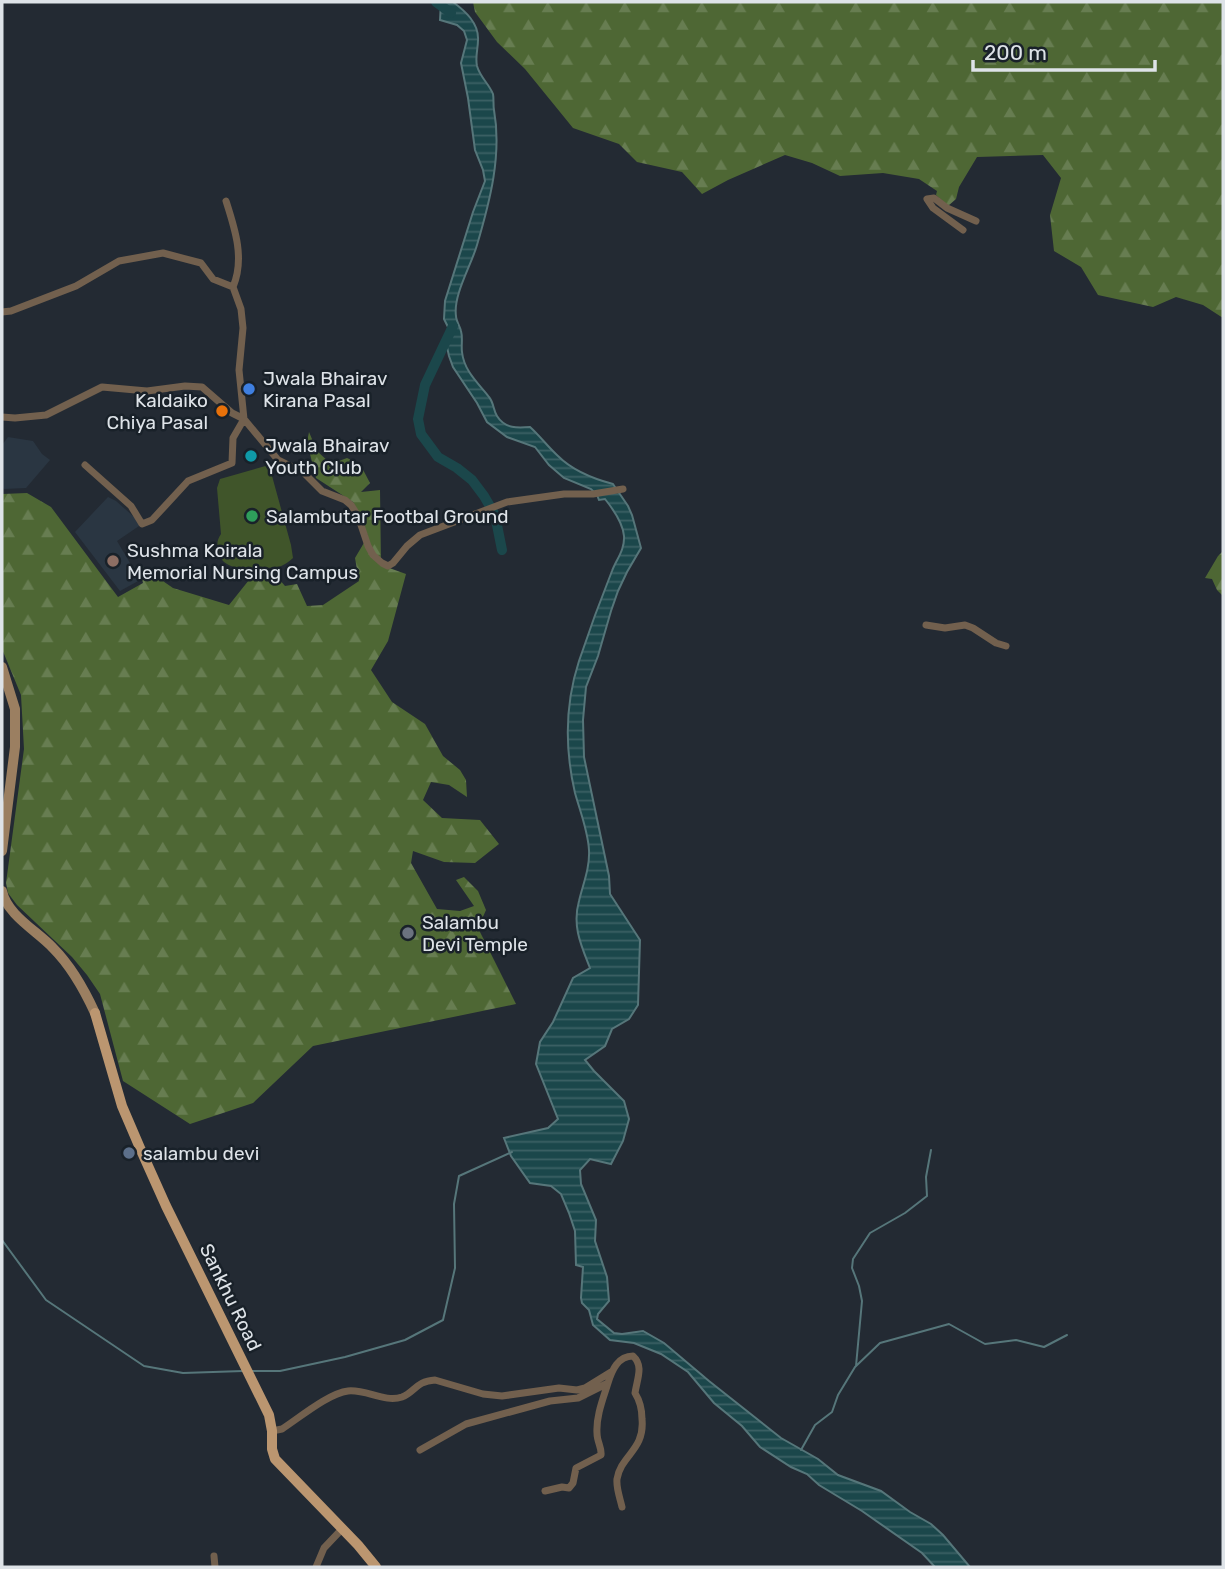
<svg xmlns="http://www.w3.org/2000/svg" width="1225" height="1569" font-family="Rubik,sans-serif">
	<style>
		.built { fill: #2a3642 }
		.green { fill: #40552a }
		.forest { fill: url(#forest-firs) }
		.water { fill: url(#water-rules); stroke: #56767a; stroke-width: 2 }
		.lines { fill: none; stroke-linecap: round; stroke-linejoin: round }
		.stream { stroke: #56767a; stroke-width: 2 }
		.river { stroke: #1b474b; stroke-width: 10 }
		.street { stroke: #72604e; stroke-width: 7 }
		.secondary { stroke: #9b7f61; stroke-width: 10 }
		.primary { stroke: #bb9670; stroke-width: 10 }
		.shop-dot { fill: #3f7fe0; stroke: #192129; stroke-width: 2.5 }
		.food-dot { fill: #e8710a; stroke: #192129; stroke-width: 2.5 }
		.culture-dot { fill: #0f9aa8; stroke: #192129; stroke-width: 2.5 }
		.leisure-dot { fill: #2e9e5b; stroke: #192129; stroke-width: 2.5 }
		.education-dot { fill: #8d6e63; stroke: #192129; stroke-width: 2.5 }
		.worship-dot { fill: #6b7280; stroke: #192129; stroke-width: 2.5 }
		.service-dot { fill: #5c6f8a; stroke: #192129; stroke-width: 2.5 }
		.labels { text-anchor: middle; stroke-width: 5; stroke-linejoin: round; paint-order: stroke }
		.poi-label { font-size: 19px; fill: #dee3e8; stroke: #192129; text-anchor: start }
		.street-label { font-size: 19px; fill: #dee3e8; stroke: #192129 }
	</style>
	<defs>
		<pattern id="forest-firs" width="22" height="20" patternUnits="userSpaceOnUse" patternTransform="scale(1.75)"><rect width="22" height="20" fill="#4e6734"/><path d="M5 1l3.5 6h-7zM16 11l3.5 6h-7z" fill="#677d51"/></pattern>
		<pattern id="water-rules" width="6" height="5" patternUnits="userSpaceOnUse" patternTransform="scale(1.75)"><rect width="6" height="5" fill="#1b474b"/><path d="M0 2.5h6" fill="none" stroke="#3c6165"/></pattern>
	</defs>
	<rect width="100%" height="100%" fill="#232a33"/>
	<path class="built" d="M8,437L33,441L42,454L50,460L26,488L4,489L2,487V445Z
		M108,497L116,501L142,524L117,541L140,580L120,591L75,532Z"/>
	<path class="green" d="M269,465L291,545L293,558C289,562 284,565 279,567C274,569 268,567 263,568C246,569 220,571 218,549C217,543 217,540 221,534L217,488L220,479Z"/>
	<path class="forest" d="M473,2H1223V318L1203,305L1176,297L1153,307L1098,295L1081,267L1054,251L1050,215L1061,178L1043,155L977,157L959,187L956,199L948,206L936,195L937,191L919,179L883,173L840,176L812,163L785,155L728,180L702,194L682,172L637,162L619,144L573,128L525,69L497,42L475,12Z
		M309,432L317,451L331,464L347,458L360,464L370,483L361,492L380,490L381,565L406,574L388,641L371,670L392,702L425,724L443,756L460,770L466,780L467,797L449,785L431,782L423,800L442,818L480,820L499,844L475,863L444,862L413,851L411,863L437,909L460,911L474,906L456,880L464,877L478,891L486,910L478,928L516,1004L313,1046L253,1103L190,1124L123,1081L100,994L87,975L72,957L17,905L8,893L6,883L24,749L21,695L2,649V494L27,493L51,507L118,597L143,583L138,564L173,588L229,605L253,575L273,572L285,586L297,584L307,606L323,605L359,581L355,558L368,536L353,502L316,478L307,442Z
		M1223,551V596L1217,590L1212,579L1205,578L1218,556Z"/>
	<path class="water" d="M441,2H453C465,11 479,23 478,40C478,49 475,57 477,66C480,77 489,84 493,94C494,99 493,105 494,110C502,155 490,201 477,245C471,266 453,295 456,316C456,321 460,326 461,331C463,338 461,345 462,352C464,371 478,383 489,397C494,403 493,410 497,416C505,429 518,428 530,427C540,436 548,447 558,456C573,471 594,479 613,484L628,506L632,515L641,548L627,572L618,591L611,611L598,656L586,687L583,720L584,757L609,876L610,894L640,940L638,1005L629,1019L612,1029L605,1046L585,1060L594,1071L624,1101L629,1119L623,1141L611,1164L590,1159L580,1170L581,1184L596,1220L595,1241L607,1277L609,1301L598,1314L597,1319L614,1333L622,1334L643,1331L664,1343L709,1381L781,1438L818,1459L838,1475L881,1491L910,1512L931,1524L943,1535L970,1567H935L922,1553L862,1511L819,1485L807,1474L791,1467L760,1447L742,1426L714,1403L688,1372L661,1354L634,1343L610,1340L593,1325L589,1310L582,1303L581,1298L583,1267L576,1265L575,1231L569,1213L561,1194L551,1186L530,1183L511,1156L504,1138L548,1128L558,1119L536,1064L540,1042L553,1022L573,978L590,968C581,945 572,926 579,901C583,884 590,868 589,850C588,831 580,811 575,793C565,750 565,704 579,661C589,631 600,601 612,571C616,560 625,550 624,536C623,523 613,509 605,499L599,500L597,495L591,489L564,478L549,465L535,447L507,437L487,422L477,403L453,367L449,356L447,347L448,327L444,319L445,301L473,212L485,181L483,170L475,150L468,98L461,63L467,40L464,31L457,25L440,20Z"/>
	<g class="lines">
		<path class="stream" d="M2,1240L46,1300L144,1366L183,1373L243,1371
			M856,1366L862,1301L859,1286L852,1268L853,1259L870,1233L905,1213L927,1196L926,1177L931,1150
			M252,1371H280L345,1357L405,1340L443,1320L455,1268L454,1204L459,1176L512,1152
			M801,1450L815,1425L832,1412L838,1395L855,1367L880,1343L949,1324L985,1344L1016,1340L1044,1347L1067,1335"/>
		<path class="river" d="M436,2L451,13
			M453,326L425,385L418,419L421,434L438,457L457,468L472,480L484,496L495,515L502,550"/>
		<path class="street" d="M226,201C235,229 245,259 233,287
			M963,230L933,208L927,199L934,198L947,208L976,221
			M2,312L11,311L76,286L119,261L163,253L201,263L213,279L233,287L241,309L243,328L239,370L244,419L233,438L232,463L188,481L152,520L142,524L131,506L85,465
			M2,417L15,418L46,415L102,387L147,391L185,386L202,387L232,413L244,419L278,460L304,473L322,491L345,500L351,505L358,516L368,546L373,555L382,563L388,566L393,563L407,546L420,535L507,502L564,494H593L623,489
			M926,625L945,628L965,625L973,628L996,643L1006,646
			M272,1431L282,1429C299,1418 329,1393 348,1391C366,1389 385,1403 402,1397C415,1392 416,1381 435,1380L483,1394L502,1396L559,1388L577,1390L585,1388L611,1372
			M420,1450L466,1424L550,1401L578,1398L608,1383C612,1370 618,1356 633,1356C644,1366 637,1379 635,1393C640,1401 642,1409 642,1419C645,1450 621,1455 617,1479C616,1488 620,1498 622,1507
			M545,1491L562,1487L569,1488L573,1483L576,1468L601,1455C602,1448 597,1442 597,1433C596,1416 603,1399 608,1383
			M214,1556L215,1567
			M316,1567L324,1548L342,1529"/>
		<path class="secondary" d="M2,667L15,709V747L2,851
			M2,891C7,915 37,931 53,948C72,967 84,989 95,1013"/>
		<path class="primary" d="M95,1013L122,1106L140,1148L166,1206L269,1415L272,1431V1449L275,1459L358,1545L376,1567"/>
	</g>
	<circle class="shop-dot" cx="249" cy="389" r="7"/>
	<circle class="food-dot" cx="222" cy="411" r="7"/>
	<circle class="culture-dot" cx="251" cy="456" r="7"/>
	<circle class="leisure-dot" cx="252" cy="516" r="7"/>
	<circle class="education-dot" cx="113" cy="561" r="7"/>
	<circle class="worship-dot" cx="408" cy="933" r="7"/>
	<circle class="service-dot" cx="129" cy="1153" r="7"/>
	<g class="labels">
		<g class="poi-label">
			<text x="263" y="385">Jwala Bhairav<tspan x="263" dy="22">Kirana Pasal</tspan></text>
			<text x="208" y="407" text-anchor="end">Kaldaiko<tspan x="208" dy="22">Chiya Pasal</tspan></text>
			<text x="265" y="452">Jwala Bhairav<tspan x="265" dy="22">Youth Club</tspan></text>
			<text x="266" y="523">Salambutar Footbal Ground</text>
			<text x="127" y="557">Sushma Koirala<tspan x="127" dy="22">Memorial Nursing Campus</tspan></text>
			<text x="422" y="929">Salambu<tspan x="422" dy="22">Devi Temple</tspan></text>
			<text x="143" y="1160">salambu devi</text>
		</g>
		<g class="street-label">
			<text transform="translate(231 1297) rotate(64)" y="7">Sankhu Road</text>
		</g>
	</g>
	<rect width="1225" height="1569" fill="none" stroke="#dee3e8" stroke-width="7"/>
	<path d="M973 60v10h182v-10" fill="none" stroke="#dee3e8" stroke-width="3.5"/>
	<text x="984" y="60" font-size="21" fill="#dee3e8" stroke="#192129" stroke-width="5" paint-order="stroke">200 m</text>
</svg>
